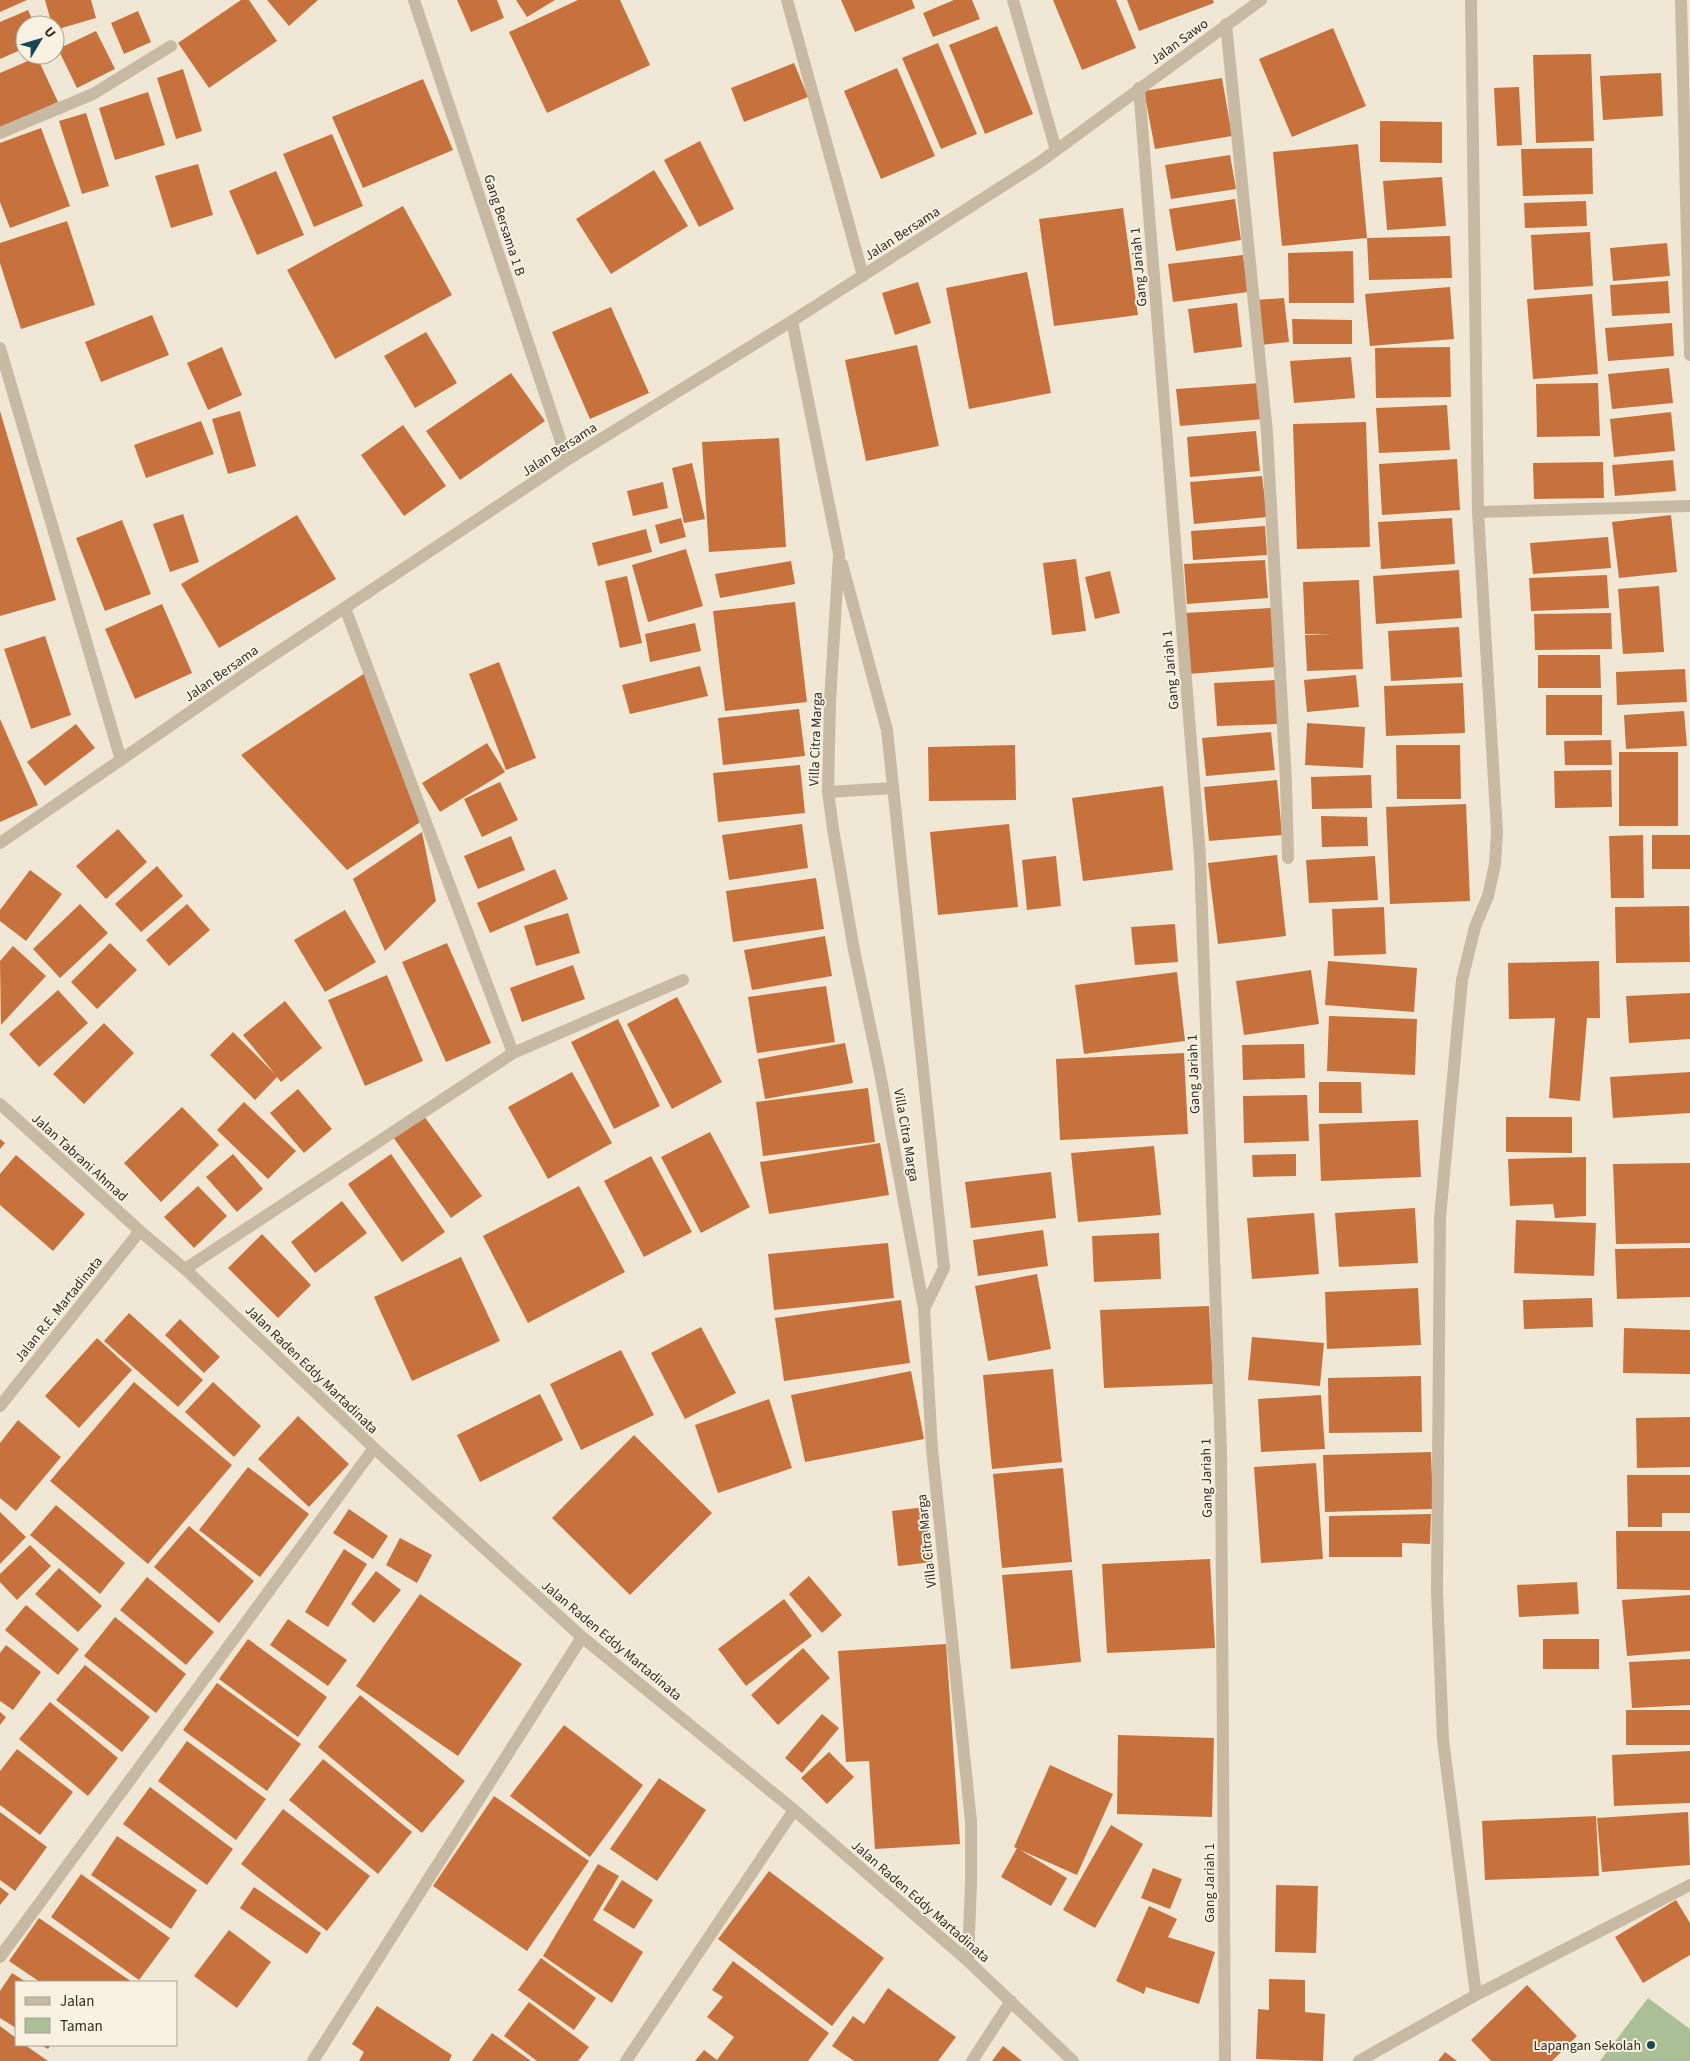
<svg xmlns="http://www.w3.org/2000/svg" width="1690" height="2061" font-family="'Source Sans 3',sans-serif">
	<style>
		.green { fill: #abbf96 }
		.building { fill: #c7723d }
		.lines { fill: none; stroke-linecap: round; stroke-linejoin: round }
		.street { stroke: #c8b9a2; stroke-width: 12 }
		.poi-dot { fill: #1a4754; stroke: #f9f1e1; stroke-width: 2 }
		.labels { text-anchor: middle; stroke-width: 4; stroke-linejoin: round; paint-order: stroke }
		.street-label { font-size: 14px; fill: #322b24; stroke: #f9f1e1 }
		.poi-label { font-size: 14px; fill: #322b24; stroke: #f9f1e1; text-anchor: end }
	</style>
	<rect width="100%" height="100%" fill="#f0e8d5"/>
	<path class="green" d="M1648,1998L1690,2029V2061H1600Z"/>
	<path class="building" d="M0,0H27L0,12Z
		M45,0H91L96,18L55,30V25H52Z
		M241,0H249L277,41L209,88L178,43Z
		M267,0H318L289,26Z
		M457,0H497L504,18L471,32Z
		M516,0H555L527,17Z
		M578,0H620L650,65L547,113L509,32Z
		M841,0H912L915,8L855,32Z
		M954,0H972L980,19L933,37L923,13Z
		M1053,0H1116L1136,48L1082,70Z
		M1127,0H1213L1214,3L1139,31Z
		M28,10L35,25H25V48L0,59V22Z
		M138,11L151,42L124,54L111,23Z
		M997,26L1033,114L985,134L949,45Z
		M1333,28L1366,106L1292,137L1259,59Z
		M96,31L115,69L77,88L58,49Z
		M938,43L977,134L941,149L902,58Z
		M1591,54L1594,141L1536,143L1533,55Z
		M37,57L58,102L0,128V73Z
		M794,63L808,97L744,122L731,88Z
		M897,68L935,156L881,179L844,91Z
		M183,69L202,131L176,139L157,78Z
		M1661,73L1663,116L1603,120L1600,76Z
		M1222,78L1232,136L1155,149L1144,91Z
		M423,79L453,150L363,188L332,117Z
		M1519,87L1522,145L1497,146L1494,88Z
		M148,92L165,145L115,160L99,108Z
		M86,113L109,186L82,194L59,121Z
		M1380,121L1442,122V163L1380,162Z
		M41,128L70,206L10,228L0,202V143Z
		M332,134L363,206L314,227L283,154Z
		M700,141L734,209L699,227L664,160Z
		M1358,144L1367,238L1282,246L1273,152Z
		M1592,148L1593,194L1523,196L1521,149Z
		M1230,155L1236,189L1171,199L1165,165Z
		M198,164L213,215L171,228L155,176Z
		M654,170L688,226L611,274L576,219Z
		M276,171L304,235L257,255L229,191Z
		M1442,177L1446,226L1387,230L1383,181Z
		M1235,199L1241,240L1176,251L1169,209Z
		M1586,201L1587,226L1525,228L1524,203Z
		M403,206L452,295L335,359L287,270Z
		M1123,208L1138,315L1054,326L1039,219Z
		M67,221L95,305L21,329L0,263V243Z
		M1590,232L1593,286L1534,290L1531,235Z
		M1450,236L1452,278L1369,280L1367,238Z
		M1667,243L1670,276L1613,281L1610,248Z
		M1353,251L1354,303H1289L1288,253Z
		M1243,255L1248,292L1173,302L1168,264Z
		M1027,272L1051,393L969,409L946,288Z
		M1668,281L1670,313L1612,316L1610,285Z
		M918,282L931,323L895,335L882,293Z
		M1450,287L1454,339L1370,346L1365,294Z
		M1592,294L1598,374L1533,379L1527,299Z
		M1284,298L1289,342L1261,345L1256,300Z
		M1237,303L1242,347L1194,353L1188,309Z
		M611,307L649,393L590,419L552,332Z
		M152,315L169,355L101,382L85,342Z
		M1292,319L1352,320V344H1293Z
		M1672,323L1674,356L1608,361L1605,328Z
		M426,332L457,383L415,408L384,356Z
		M917,345L939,446L866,461L845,360Z
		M222,347L242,395L208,410L187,363Z
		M1450,347L1451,397L1376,398L1375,348Z
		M1351,357L1355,398L1294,403L1290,361Z
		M1669,368L1673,403L1612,409L1608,374Z
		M511,373L545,421L460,480L426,431Z
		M1261,383L1264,419L1180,426L1176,389Z
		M1598,383L1600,436L1537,437L1536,384Z
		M1447,405L1450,450L1379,453L1376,408Z
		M0,411L56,600L0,616Z
		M240,411L256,466L228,474L212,419Z
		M1671,412L1675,451L1614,457L1610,419Z
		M201,421L214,454L146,478L134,445Z
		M1366,422L1370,547L1297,549L1293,424Z
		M403,425L446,486L404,516L361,455Z
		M1256,431L1260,471L1190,477L1187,437Z
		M779,438L786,547L709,552L702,442Z
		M1457,459L1460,510L1382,515L1379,464Z
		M1673,460L1676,491L1615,496L1612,465Z
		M1603,462L1604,498L1534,499L1533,463Z
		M692,463L705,519L684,523L672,468Z
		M1262,476L1267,517L1194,524L1190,482Z
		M663,482L668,508L633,516L627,491Z
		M183,514L199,562L170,572L153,524Z
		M297,515L336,579L219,648L181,584Z
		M1671,515L1677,572L1619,578L1612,522Z
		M681,518L686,537L660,544L655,525Z
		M1452,518L1455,564L1381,569L1378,522Z
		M122,520L151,594L105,611L76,538Z
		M1265,526L1267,555L1193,560L1191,531Z
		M646,529L652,552L598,566L592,543Z
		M1608,537L1611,568L1533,574L1530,543Z
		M686,549L703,606L648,622L632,565Z
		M1076,559L1086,631L1052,635L1043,563Z
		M1265,560L1268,598L1187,604L1184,564Z
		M791,561L795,584L720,598L715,574Z
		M1459,570L1462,618L1376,624L1373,576Z
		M1110,571L1120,613L1095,619L1085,577Z
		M1607,575L1609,608L1531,611L1529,578Z
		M627,576L642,643L620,648L605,581Z
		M1359,580L1363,669L1307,671L1305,635L1332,634H1305L1303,582Z
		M1659,586L1664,652L1623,654L1618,589Z
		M795,602L807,702L725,711L713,611Z
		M162,604L192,673L135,699L105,629Z
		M1271,608L1276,667L1189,674L1185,613Z
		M1611,613L1612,649L1535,650L1534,614Z
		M695,623L701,651L650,662L645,634Z
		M1459,627L1462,677L1391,681L1388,631Z
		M45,636L71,715L31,729L4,649Z
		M1538,655H1600L1601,688H1538Z
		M499,662L536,758L506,770L469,674Z
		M700,666L708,696L630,714L622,685Z
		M1685,669L1687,702L1617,705L1616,672Z
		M365,673L422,821L347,870L241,755Z
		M1356,675L1359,707L1307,712L1304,680Z
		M1276,680L1279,724L1217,726L1214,683Z
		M1463,683L1465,733L1386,736L1384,686Z
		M1546,695H1602V735H1546Z
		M799,709L805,756L723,765L718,718Z
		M1684,711L1687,746L1626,749L1624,715Z
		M0,719L38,805L0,822Z
		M1307,723L1365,727L1363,768L1305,765Z
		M76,724L95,748L45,786L27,762Z
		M1271,732L1275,770L1206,776L1202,738Z
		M1611,740L1612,765H1565L1564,741Z
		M487,743L505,772L440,812L422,783Z
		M1015,745L1016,800L929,801L928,747Z
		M1396,745H1460L1461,799H1397Z
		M1619,752H1678V826H1619Z
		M800,765L805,813L718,822L713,773Z
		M1611,770L1612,807L1555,808L1554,771Z
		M1371,775L1372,808L1312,809L1311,777Z
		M1277,780L1282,835L1209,841L1204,787Z
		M500,782L518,820L482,837L464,799Z
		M1163,786L1173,870L1083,881L1072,798Z
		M1466,804L1470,901L1390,904L1386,807Z
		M1321,816L1367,817L1368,846L1322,847Z
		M802,824L808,868L729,880L722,835Z
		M1009,824L1018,907L938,915L930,832Z
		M118,829L147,862L106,899L76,866Z
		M422,832L436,901L385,951L353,879Z
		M1643,835L1644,898H1611L1609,836Z
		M1652,835H1690V869H1652Z
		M511,836L525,870L478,889L464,856Z
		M1277,855L1286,936L1218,944L1208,863Z
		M1056,856L1061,906L1027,910L1022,860Z
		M1375,856L1378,900L1309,903L1306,860Z
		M157,866L183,896L141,932L115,904Z
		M555,869L568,899L490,933L477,903Z
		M30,870L62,894L26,941L0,921V910Z
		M816,878L824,929L733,942L726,891Z
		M80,904L108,933L60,978L33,949Z
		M187,904L210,930L169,966L146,940Z
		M1689,906L1690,962L1616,963L1615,907Z
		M1384,907L1386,954L1334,956L1332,909Z
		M345,910L376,962L325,992L294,940Z
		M568,913L580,953L536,966L524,926Z
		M1175,924L1178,962L1135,965L1131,927Z
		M825,936L832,976L752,990L744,950Z
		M110,943L137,970L97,1009L71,982Z
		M447,943L491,1043L446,1062L402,962Z
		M13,946L46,976L1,1025L0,961Z
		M1328,961L1417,968L1414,1012L1325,1005Z
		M1599,961L1600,1018H1587L1580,1101L1549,1098L1555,1018L1509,1019L1508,963Z
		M573,965L585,999L522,1022L510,988Z
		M1311,970L1319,1024L1244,1035L1236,981Z
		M1177,972L1185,1041L1084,1054L1075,985Z
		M387,975L423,1061L365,1086L328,1000Z
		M826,986L835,1042L757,1053L748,997Z
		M58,990L88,1023L39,1067L9,1034Z
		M1690,993V1039L1629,1043L1626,996Z
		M677,997L722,1082L672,1109L627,1024Z
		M285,1001L322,1048L281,1082L277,1077L255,1100L210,1055L233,1032L275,1074L243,1035Z
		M1329,1016L1417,1019L1415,1075L1327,1071Z
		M618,1019L660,1106L614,1129L571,1042Z
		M104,1023L134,1053L84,1104L53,1074Z
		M845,1043L853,1083L765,1099L758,1059Z
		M1304,1044L1305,1078L1243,1080L1242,1045Z
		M1184,1053L1188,1134L1060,1140L1056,1059Z
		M572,1072L612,1143L548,1179L508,1107Z
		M1690,1072V1113L1613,1118L1610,1077Z
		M1319,1082H1361L1362,1113H1319Z
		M868,1088L875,1142L763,1156L756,1102Z
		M298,1089L332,1129L304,1153L270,1113Z
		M1307,1095L1309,1141L1244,1143L1243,1096Z
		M244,1102L296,1151L268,1179L217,1130Z
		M182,1107L219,1145L161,1202L124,1163Z
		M424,1116L482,1196L451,1218L393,1137Z
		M1506,1117H1572V1153L1506,1152Z
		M1418,1120L1421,1177L1321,1181L1319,1124Z
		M710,1132L750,1207L701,1233L661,1157Z
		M0,1139L5,1143L0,1149Z
		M880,1143L889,1195L769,1214L760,1162Z
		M1154,1146L1161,1215L1078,1222L1071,1153Z
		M233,1154L263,1189L237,1212L206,1177Z
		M391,1154L445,1232L402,1262L348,1184Z
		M1296,1154V1176L1253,1177L1252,1155Z
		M16,1155L85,1214L53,1251L0,1205V1174Z
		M651,1156L692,1232L644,1257L604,1181Z
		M1586,1157V1216L1555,1218L1553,1204L1510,1206L1508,1159Z
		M1690,1163V1243L1616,1244L1613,1164Z
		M1051,1172L1056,1218L971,1228L965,1182Z
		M198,1186L227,1216L194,1248L164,1217Z
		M579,1186L625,1272L528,1323L483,1236Z
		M342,1201L367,1233L315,1273L291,1242Z
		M1415,1208L1418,1263L1339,1267L1335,1213Z
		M1314,1213L1319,1274L1252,1279L1247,1218Z
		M1516,1220L1596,1223L1594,1276L1514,1273Z
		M1043,1230L1048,1266L978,1276L973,1240Z
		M1159,1233L1161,1279L1094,1282L1092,1236Z
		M262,1234L311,1285L278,1318L228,1268Z
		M888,1243L894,1298L774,1310L768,1254Z
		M1690,1248V1297L1617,1299L1615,1249Z
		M461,1257L500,1341L412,1381L374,1297Z
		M1037,1274L1051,1349L988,1361L975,1286Z
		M1418,1288L1421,1345L1327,1349L1325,1292Z
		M1592,1298L1593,1327L1524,1329L1523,1300Z
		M901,1300L910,1363L784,1381L775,1318Z
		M1209,1306L1213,1384L1104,1388L1100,1310Z
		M129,1313L203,1380L178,1407L104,1341Z
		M180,1319L220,1357L204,1373L165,1335Z
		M701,1327L736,1393L685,1419L651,1353Z
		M1624,1328L1690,1330V1374L1623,1373Z
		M1252,1337L1324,1343L1320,1386L1248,1380Z
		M97,1338L132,1370L79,1428L45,1396Z
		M621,1350L654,1415L581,1450L550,1384Z
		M1053,1369L1062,1462L992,1469L983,1375Z
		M911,1371L924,1439L805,1462L791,1395Z
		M1421,1376L1422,1432L1329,1433L1328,1378Z
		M134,1382L232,1465L148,1564L50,1481Z
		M213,1382L261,1426L234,1457L185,1412Z
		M540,1394L563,1440L480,1482L457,1435Z
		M1321,1395L1325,1449L1261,1452L1258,1399Z
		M769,1399L792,1468L718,1493L695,1425Z
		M298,1416L349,1464L309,1507L258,1459Z
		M1690,1417V1467L1637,1468L1636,1418Z
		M18,1420L61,1457L16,1511L0,1498V1443Z
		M634,1435L712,1513L630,1595L552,1518Z
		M1431,1452L1433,1509L1325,1512L1323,1455Z
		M1316,1463L1323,1559L1261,1563L1254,1467Z
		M248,1467L309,1514L260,1577L199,1530Z
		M1063,1468L1072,1562L1002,1568L993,1474Z
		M1627,1475H1690V1513H1662V1527H1628Z
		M56,1505L125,1563L100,1594L30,1535Z
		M925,1507L932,1562L898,1566L892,1511Z
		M349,1509L388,1536L373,1559L333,1533Z
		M0,1512L26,1537L0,1564Z
		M1431,1514L1430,1544L1402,1543V1557H1329V1516Z
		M189,1526L254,1581L219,1623L154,1567Z
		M1616,1531H1690V1590L1617,1589Z
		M400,1538L432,1555L417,1583L386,1565Z
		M30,1545L51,1566L17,1600L0,1582V1574Z
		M344,1549L367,1564L328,1627L305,1612Z
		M1210,1559L1215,1648L1107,1653L1102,1564Z
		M59,1568L102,1606L78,1632L35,1594Z
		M1072,1570L1081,1662L1011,1669L1002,1575Z
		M376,1571L401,1590L374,1623L351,1604Z
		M809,1576L842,1615L822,1633L789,1594Z
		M147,1577L214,1632L186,1665L120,1610Z
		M1577,1582L1579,1614L1519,1617L1517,1585Z
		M420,1594L522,1664L458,1756L356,1686Z
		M1690,1595V1651L1627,1656L1622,1600Z
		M784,1599L812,1636L746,1686L718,1649Z
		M26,1605L79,1649L58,1675L5,1630Z
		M115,1617L186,1674L156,1713L84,1656Z
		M288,1619L347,1660L328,1686L270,1645Z
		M248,1639L327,1697L298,1737L219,1679Z
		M1543,1639H1599V1669H1543Z
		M946,1644L960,1844L875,1849L869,1761L846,1762L838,1651Z
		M6,1645L41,1672L13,1710L0,1701V1653Z
		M803,1648L830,1678L778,1725L751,1695Z
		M1690,1659V1705L1632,1708L1629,1662Z
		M85,1665L150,1717L122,1752L56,1700Z
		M217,1683L301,1744L267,1791L183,1730Z
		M360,1695L465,1781L422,1833L318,1747Z
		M50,1702L118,1758L88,1796L19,1739Z
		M1626,1710H1690V1745H1626Z
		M0,1712L6,1717L0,1725Z
		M822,1714L839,1728L802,1773L785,1758Z
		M564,1725L643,1785L590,1857L510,1796Z
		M1118,1735L1214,1738L1212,1817L1117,1814Z
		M187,1741L266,1799L236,1840L158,1781Z
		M17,1749L73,1792L40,1835L0,1805V1771Z
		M1690,1751V1803L1614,1806L1612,1755Z
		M829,1752L854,1777L827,1804L801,1778Z
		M323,1759L412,1832L378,1874L289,1800Z
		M1050,1765L1113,1794L1077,1875L1014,1847Z
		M659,1778L706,1810L657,1881L610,1849Z
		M150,1787L233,1849L207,1885L123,1824Z
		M494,1796L589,1861L527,1951L433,1886Z
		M283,1809L370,1876L327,1931L241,1864Z
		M0,1812L47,1847L15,1891L0,1880Z
		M1688,1812L1690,1865L1602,1872L1597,1818Z
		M1596,1816L1599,1876L1485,1880L1482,1821Z
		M1111,1825L1143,1844L1095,1928L1063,1910Z
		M117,1836L197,1890L171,1929L91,1875Z
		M1017,1848L1067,1878L1051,1906L1001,1877Z
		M598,1864L619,1876L593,1920L643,1952L612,2003L543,1956Z
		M1153,1868L1182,1879L1170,1909L1141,1898Z
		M769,1871L884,1958L832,2026L718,1939Z
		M81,1874L170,1938L139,1980L51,1917Z
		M622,1880L653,1900L634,1929L603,1910Z
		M1276,1885L1318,1886L1316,1953L1275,1952Z
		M0,1887L9,1894L0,1905Z
		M254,1887L321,1933L307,1954L240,1908Z
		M1676,1900L1690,1923V1955L1643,1983L1615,1937Z
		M1149,1906L1177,1919L1168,1937L1215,1952L1199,2004L1146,1987L1144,1994L1116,1981Z
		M39,1918L132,1982H40L9,1961Z
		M229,1930L271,1962L237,2008L194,1976Z
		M541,1958L596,1998L574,2030L518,1990Z
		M733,1961L829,2033L808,2061H695L704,2050L717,2060L734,2037L707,2017L723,1997L712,1990Z
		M12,1973L26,1982H16V2028L0,2018V1991Z
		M1269,1979L1305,1980V2012L1325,2014L1323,2061L1256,2059L1258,2009L1269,2010Z
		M1527,1985L1577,2036L1552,2061H1491L1471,2040Z
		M888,1988L956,2037L938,2061H854L832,2046L853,2016L864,2024Z
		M529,2002L589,2047L578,2061H537L504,2036Z
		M377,2006L452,2055L449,2061H359L364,2052L352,2044Z
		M0,2026L16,2038V2045H25L48,2061H0Z
		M492,2033L531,2061H472Z
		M41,2045H51L48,2049Z
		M1003,2046L1022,2061H992Z
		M1445,2052L1457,2061H1438Z"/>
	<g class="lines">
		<path class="street" d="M414,0L567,460
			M787,0L863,276
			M1013,0L1056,150
			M1471,0L1478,512L1497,832L1495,864L1488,896L1475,927L1462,980L1440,1218L1437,1592L1443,1740L1476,1995
			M1681,0L1690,355
			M1226,24L1267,433L1286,782L1288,858
			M1139,88L1200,856L1221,1453L1225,2061
			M0,133L93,94L171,46
			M792,321L839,554L830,701L828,792L833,829L854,950L879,1068L924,1309L932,1449L971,1821V1883L968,1961
			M0,348L121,760
			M1478,512L1690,506
			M842,564L887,730L944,1268L924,1309
			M345,608L513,1053
			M828,792L893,788
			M0,843L257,666L567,460L792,321L1040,162L1261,0
			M0,1104L140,1231L185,1269L374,1448L582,1637L794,1810L968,1961L1073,2061
			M185,1269L513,1053L683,980
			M0,1406L140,1231
			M0,1957L374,1448
			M313,2061L582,1637
			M626,2061L794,1810
			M972,2061L1011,2001
			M1359,2061L1476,1995L1690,1885"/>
	</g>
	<circle class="poi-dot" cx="1651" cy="2045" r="5"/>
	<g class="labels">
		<g class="street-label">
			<text transform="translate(1179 41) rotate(-36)" y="5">Jalan Sawo</text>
			<text transform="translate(505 225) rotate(72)" y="5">Gang Bersama 1 B</text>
			<text transform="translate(902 233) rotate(-33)" y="5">Jalan Bersama</text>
			<text transform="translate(1138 267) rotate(-95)" y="5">Gang Jariah 1</text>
			<text transform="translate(559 449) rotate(-33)" y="5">Jalan Bersama</text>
			<text transform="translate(1170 670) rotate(-95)" y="5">Gang Jariah 1</text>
			<text transform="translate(221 673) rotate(-35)" y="5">Jalan Bersama</text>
			<text transform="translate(815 739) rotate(-88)" y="5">Villa Citra Marga</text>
			<text transform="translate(1193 1074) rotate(-92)" y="5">Gang Jariah 1</text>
			<text transform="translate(907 1135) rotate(80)" y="5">Villa Citra Marga</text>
			<text transform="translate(80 1157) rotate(42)" y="5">Jalan Tabrani Ahmad</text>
			<text transform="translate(58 1309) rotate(-51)" y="5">Jalan R.E. Martadinata</text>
			<text transform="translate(312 1369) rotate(44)" y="5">Jalan Raden Eddy Martadinata</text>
			<text transform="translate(1206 1478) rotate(-91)" y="5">Gang Jariah 1</text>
			<text transform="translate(926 1541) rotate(-96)" y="5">Villa Citra Marga</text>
			<text transform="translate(612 1640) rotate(40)" y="5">Jalan Raden Eddy Martadinata</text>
			<text transform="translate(1209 1883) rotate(-90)" y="5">Gang Jariah 1</text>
			<text transform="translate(921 1901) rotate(41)" y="5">Jalan Raden Eddy Martadinata</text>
		</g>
		<g class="poi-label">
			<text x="1641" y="2050">Lapangan Sekolah</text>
		</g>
	</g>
	<rect x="15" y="1981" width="162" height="65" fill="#f9f1e1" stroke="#a9a295"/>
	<rect x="25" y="1997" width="25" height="8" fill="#c8b9a2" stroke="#a9a295"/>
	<text x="60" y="2006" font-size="15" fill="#322b24">Jalan</text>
	<rect x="25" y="2018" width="25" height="15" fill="#abbf96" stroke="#a9a295"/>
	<text x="60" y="2031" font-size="15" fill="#322b24">Taman</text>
	<g transform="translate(40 40) rotate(52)"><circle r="24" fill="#f9f1e1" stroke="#a9a295"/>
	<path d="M0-4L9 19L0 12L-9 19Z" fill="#1a4754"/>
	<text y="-8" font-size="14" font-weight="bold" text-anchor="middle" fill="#322b24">U</text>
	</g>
</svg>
